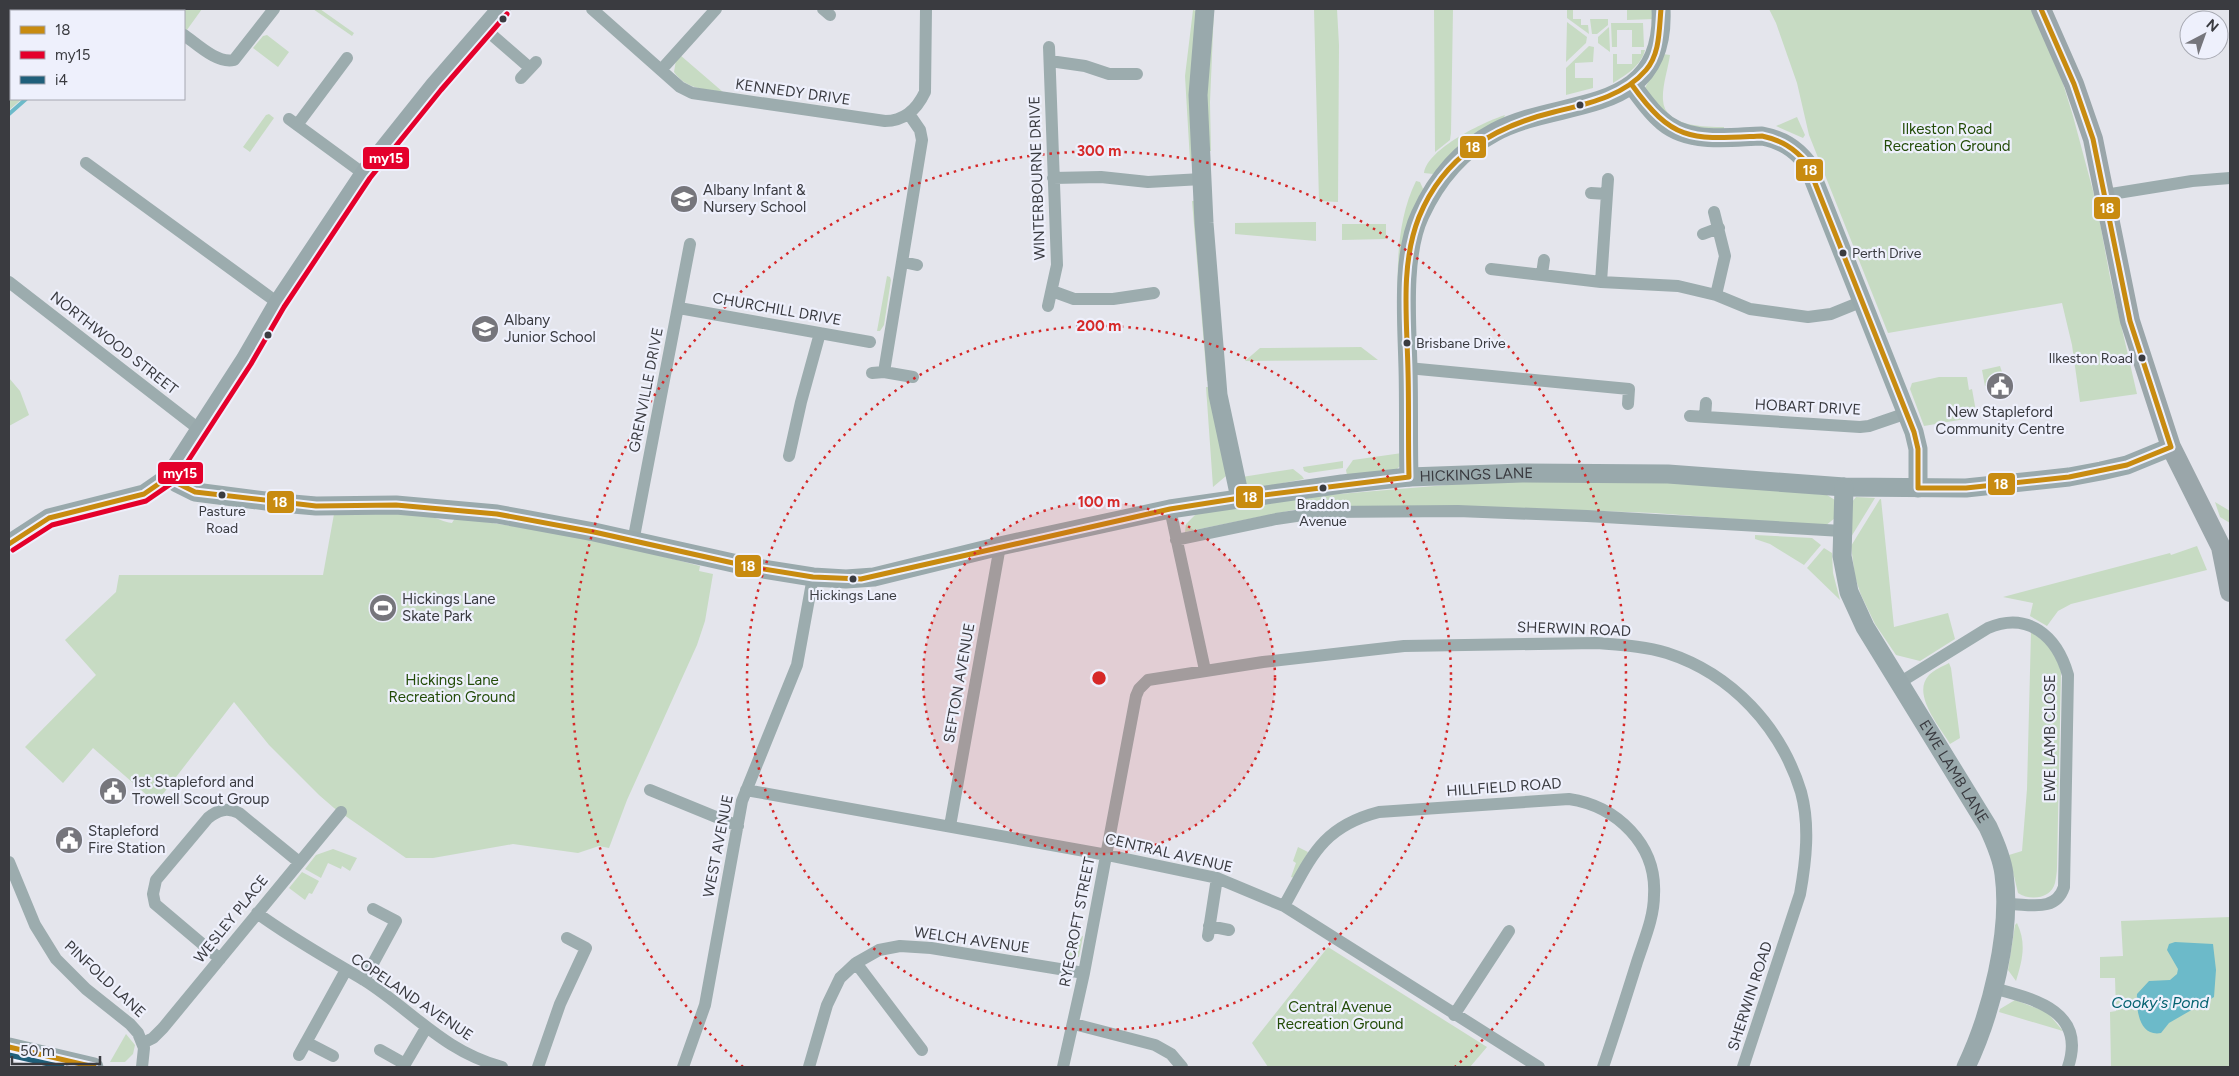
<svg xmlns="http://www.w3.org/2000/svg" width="2239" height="1076" font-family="Figtree,sans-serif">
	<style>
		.green { fill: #c7dbc3 }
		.water { fill: #6cbac9 }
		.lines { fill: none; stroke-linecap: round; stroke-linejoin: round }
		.stream { stroke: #6cbac9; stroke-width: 4 }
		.street { stroke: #9cacae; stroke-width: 12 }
		.secondary { stroke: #99a9ac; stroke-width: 19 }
		.primary { stroke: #9aa6aa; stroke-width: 20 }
		.bus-1-casing { stroke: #eef0fc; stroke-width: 9 }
		.bus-2-casing { stroke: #eef0fc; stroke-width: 9 }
		.bus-3-casing { stroke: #eef0fc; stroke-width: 9 }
		.bus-1 { stroke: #c88b10; stroke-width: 5 }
		.bus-2 { stroke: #e4002b; stroke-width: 5 }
		.bus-3 { stroke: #1f5f7a; stroke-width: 5 }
		.ring { fill: none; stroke: #d62828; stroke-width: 2.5; stroke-dasharray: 2.5 5 }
		.bus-dot { fill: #3a3b40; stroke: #eef0fc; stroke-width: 2 }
		.labels { text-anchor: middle; stroke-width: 4.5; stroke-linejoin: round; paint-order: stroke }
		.bus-label { font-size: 14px; fill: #3a3b40; stroke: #eef0fc }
		.street-label { font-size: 15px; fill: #3a3b40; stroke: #eef0fc }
		.park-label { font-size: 15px; fill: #234c08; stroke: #eef0fc }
		.poi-label { font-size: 15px; fill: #3a3b40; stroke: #eef0fc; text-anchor: start }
		.water-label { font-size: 16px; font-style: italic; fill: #046270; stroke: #eef0fc }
		.centre { fill: #d62828; stroke: #eef0fc; stroke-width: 2.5 }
		.ring-label { font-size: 15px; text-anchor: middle; font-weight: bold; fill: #d62828; stroke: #eef0fc; stroke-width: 4.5; stroke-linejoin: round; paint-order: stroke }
		.line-badge { stroke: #eef0fc; stroke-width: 2 }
		.badge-label { font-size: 14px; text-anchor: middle; font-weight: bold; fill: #fff }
	</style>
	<rect width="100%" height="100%" fill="#e4e5ec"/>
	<path class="green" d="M9,9H103L101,11H11V99H22L9,110Z
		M110,9H202L184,34V11H109Z
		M313,9H320L354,33L352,36Z
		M1214,9L1210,102L1211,151H1209L1204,128Z
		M1314,9H1337L1339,45L1338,202L1319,201Z
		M1434,9H1453L1451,133L1450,140L1435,152Z
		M1567,9H1573V19H1581V25H1588L1589,34L1567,18Z
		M1627,9H1653L1654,19L1627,20Z
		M1769,9H2031L2061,77L2073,116L2096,202L2110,277L2137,394L2080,402L2072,345L2062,303L1888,333L1809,135L1797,83L1776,23Z
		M1193,10L1200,12L1194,160L1190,161L1185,76Z
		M1590,19H1608V25L1597,34H1592Z
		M1567,22L1587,37L1586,43L1566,62Z
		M1611,23H1643L1644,47H1632V30H1617V47H1612Z
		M1609,27L1610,52L1598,43V37Z
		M267,35L289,52L278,67L253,48L263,36Z
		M1589,46L1594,47L1593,62L1575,63V78H1593V88L1566,95V68Z
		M1641,50H1645C1641,66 1626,75 1613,83V54H1617V64H1632V54H1641Z
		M1663,54L1670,55C1668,69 1662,86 1663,100C1664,127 1706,127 1724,127V130L1699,132L1667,118L1645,88Z
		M680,55L723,92C703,89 686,89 674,72L676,60Z
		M269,114L274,118L250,152L243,147L266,115Z
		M1505,115L1503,120L1456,148L1433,174L1424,173C1428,148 1484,122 1505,115Z
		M1797,117L1805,135L1803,138L1776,126Z
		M1416,181L1420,182L1424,191L1398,332C1398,282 1393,228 1416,181Z
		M1192,201H1198L1208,381H1207Z
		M1316,222V241L1235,234V223Z
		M1386,224V239L1342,240V224Z
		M887,276L890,277L891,280L884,325L880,331H877Z
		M1361,347L1378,360L1245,361L1260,348Z
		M2000,366L2004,378L1995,380V385L1985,386L1982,370Z
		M1939,377H1967L1969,390L1972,389L1977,417L1924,426L1910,389L1912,383Z
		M9,378L20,391L29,415L9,426Z
		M1206,387H1211L1226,476L1213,487Z
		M1402,453V464L1394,472L1347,475L1346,470L1353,460Z
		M1343,461V468L1309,473L1304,471L1303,467Z
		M1293,469L1302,476L1304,479L1256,488L1246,484L1242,477Z
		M1519,479L1685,482L1827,495L1835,500V518L1825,526L1654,513L1493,507L1293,510L1185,532L1186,524L1196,514L1327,495Z
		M1856,497L1875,498L1848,542L1852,502Z
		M1880,499H1881L1894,627L1948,613L1955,639L1920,661L1896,655L1875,624L1861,595L1855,577L1851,546Z
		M2215,502L2230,511V523L2220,517Z
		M334,514C365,514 400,511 431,517C438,518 443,522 452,523L455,518C538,528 619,545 700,566L699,571L713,574L705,621L697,645L627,800L609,848L599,846L578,853L513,844L433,858H406L334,808L319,795L269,745L234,702L156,803L93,748L63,783L25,747L96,675L65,640L116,592L119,575H323Z
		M1755,535L1812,538L1821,545L1804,565L1770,544L1755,539Z
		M2197,546L2207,570L2071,604L2058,611L2047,626L2030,616L2033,603L2003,597L2170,553L2171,555Z
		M1824,548L1832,553L1833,573L1840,600L1807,568Z
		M2031,632L2051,646L2061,671L2057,867C2057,872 2056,878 2055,883C2051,899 2030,901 2018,893L2009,855L2022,851L2027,789Z
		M1949,663L1951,668L1960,738L1950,744C1940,727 1911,694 1929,675C1934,670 1943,666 1949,663Z
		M1298,847L1308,852L1294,878L1291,877L1296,863L1293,861Z
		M333,849L357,858L350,871L342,866L341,869L328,863L321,878L305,869L316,855Z
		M302,872L319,881L312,894L309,893L305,900L289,888Z
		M2230,917V1067H2111L2110,1012L2116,1011L2115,978H2100V957L2123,956L2121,921Z
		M2017,923C2027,944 2022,961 2016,981L2008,970L2015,925Z
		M1083,936L1079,957L1063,960L1067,940Z
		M1328,947L1487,1047L1470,1067H1268L1252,1043Z
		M2015,1000L2047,1012L2063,1031L1999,1012L2000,1009Z
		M126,1034L135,1045L133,1054L125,1062H110Z"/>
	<path class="water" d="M2175,942L2213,944L2216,970L2214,997L2169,1023L2161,1033C2139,1037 2136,1009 2137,994L2149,981L2170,980L2177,974L2178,969L2167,950L2169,944Z"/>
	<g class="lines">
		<path class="stream" d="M106,11L108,9
			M9,114L26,99"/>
		<path class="street" d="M592,9L680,87L692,93L885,121C904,121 917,109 925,92L926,9
			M823,9L830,15
			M484,28L530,68
			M184,35C197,44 217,64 234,60L274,9
			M1050,61L1085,66L1109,74H1137
			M661,70L716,9
			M521,78L536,62
			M289,119L364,174
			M297,125L347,58
			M86,163L278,303
			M1053,178L1101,177L1148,182L1202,179
			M1591,193L1607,194
			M2105,195L2192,181L2230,178
			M1714,212L1725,256L1716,295
			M1703,234L1719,228
			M903,262L917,265
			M1491,269L1601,282L1678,286L1716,295L1750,309L1808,317L1831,314L1863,301
			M1542,274L1544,260
			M9,282L200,430
			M1601,282L1608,179
			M1052,291L1074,299H1113L1154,293
			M1048,306L1057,265L1049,47
			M679,308L870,342
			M1408,368L1629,389L1628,404
			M884,372L922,140L920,130L909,114
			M872,373L884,372L913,377
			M1690,416L1860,427L1869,426L1907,413
			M1705,417L1706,403
			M789,456L801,402L820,333
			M1170,509L1205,670
			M1176,540L1276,519L1323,512L1458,511L1587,516L1842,531
			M633,542L690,244
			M1899,683L1988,628C2028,611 2057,636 2068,675L2064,887C2055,914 2027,903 2006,904
			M650,790L738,826
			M746,790L1107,855L1217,878L1284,906L1539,1067
			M950,826L1000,546
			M9,862L35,925L56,959L86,989L130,1024L138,1033L144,1048L142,1067
			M1284,906C1311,858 1321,827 1379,812L1569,799C1617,806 1657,845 1654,895C1654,918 1644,940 1637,962C1626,997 1615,1032 1603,1067
			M257,913C291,938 327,958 364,980C413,1011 443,1051 502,1067
			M1209,926L1229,930
			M1208,936L1217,878
			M220,959L155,904L153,894L156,880L208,818C218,810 227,807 239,813L299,862
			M856,963L922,1050
			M364,980L396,921L373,909
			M1993,988C2034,999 2087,1011 2068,1067
			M1454,1015L1509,931
			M1074,1024L1155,1045L1171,1054L1182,1067
			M306,1042L333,1056
			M143,1043L153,1038L163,1028L341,812
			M380,1050L405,1064L426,1028
			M299,1055L346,970
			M538,1067L560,1004L586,948L567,938
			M683,1067L705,1005L742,801L797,665L813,577
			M809,1067L827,1005L840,978L856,963L879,950L900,946L931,948L1084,973
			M1063,1067L1084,973L1136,696L1139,689L1148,680L1263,662L1404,646L1596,643C1620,645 1644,646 1667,653C1732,674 1781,727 1801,792C1810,825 1806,861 1800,894L1743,1067"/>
		<g class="secondary">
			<path d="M1205,9L1198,95L1204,223L1218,395L1240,498"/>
			<path d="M1632,85C1640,96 1649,109 1659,118C1686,145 1728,137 1762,136C1782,140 1795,148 1807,163L1914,432L1918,449V488"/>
			<path id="s1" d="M170,476L177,483L195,492L281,503L316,506L396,505L497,514L594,532L751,567L813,577L846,579L874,577L1000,546L1170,509L1342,484L1409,477L1522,473L1668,474L1844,487L1966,488L2069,477L2101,471L2127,465L2171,447"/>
			<path d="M1409,477C1408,441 1409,404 1408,368C1407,324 1401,255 1420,215C1436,180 1461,150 1495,132C1562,96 1666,119 1661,9"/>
			<path id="s2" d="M1844,487L1842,556L1849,592L1865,627L1988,827C1995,842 2002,858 2004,874C2012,932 1991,1015 1966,1067"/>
			<path d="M9,544L49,518L144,494L170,476L245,360L278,303L364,174L435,85L501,9"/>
			<path d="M9,1047L94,1067"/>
		</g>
		<path class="primary" d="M2041,9L2074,84L2093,139L2130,321L2171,447L2221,547L2230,592"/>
		<defs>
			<path id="bus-1" d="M1632,85C1674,144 1694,139 1762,136C1781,140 1794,148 1807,163L1914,432L1918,449V488H1966L2069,477L2127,465L2171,447L2130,321L2093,139L2074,84L2041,9
				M9,544L49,518L144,494L170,476L177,483L195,492L316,506L396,505L497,514L594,532L751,567L813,577L861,579L1170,509L1240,498L1409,477C1408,442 1409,406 1408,371C1407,320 1400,265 1419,217C1444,156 1493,127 1554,112C1586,104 1623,97 1646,70C1660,54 1659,30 1661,9
				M9,1047L94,1067"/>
			<path id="bus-2" d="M13,550L52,525L146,501L175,481L251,364L284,307L370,178L441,90L507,14"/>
			<path id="bus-3" d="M9,1055L62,1067"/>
		</defs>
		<use href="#bus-1" class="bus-1-casing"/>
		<use href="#bus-2" class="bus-2-casing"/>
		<use href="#bus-3" class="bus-3-casing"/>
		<use href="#bus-1" class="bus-1"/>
		<use href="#bus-2" class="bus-2"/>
		<use href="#bus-3" class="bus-3"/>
	</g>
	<circle cx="1099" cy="678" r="176" fill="#d62828" fill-opacity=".12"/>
	<g class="ring">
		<circle cx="1099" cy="678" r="176"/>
		<circle cx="1099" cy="678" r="352"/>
		<path d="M743 1067A527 527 0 1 1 1455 1067"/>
	</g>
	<defs>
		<symbol id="school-disc" viewBox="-11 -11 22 22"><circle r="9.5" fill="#76767c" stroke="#eef0fc"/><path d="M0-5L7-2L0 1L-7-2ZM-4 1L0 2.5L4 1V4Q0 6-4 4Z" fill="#fff"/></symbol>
		<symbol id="civic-disc" viewBox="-11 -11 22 22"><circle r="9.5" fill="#76767c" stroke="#eef0fc"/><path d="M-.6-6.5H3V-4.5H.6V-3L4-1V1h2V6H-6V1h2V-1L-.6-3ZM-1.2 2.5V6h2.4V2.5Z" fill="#fff"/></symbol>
		<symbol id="stadium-disc" viewBox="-11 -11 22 22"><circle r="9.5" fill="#76767c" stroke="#eef0fc"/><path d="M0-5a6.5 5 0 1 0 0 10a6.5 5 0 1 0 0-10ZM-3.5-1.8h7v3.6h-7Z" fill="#fff"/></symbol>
	</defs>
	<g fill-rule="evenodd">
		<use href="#school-disc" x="668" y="183" width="32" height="32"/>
		<use href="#school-disc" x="469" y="313" width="32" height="32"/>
		<use href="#civic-disc" x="1984" y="370" width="32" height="32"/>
		<use href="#stadium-disc" x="367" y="592" width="32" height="32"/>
		<use href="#civic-disc" x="97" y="775" width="32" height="32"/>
		<use href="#civic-disc" x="53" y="824" width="32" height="32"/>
	</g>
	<g class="bus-dot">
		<circle cx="503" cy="19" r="4.5"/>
		<circle cx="1580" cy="105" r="4.5"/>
		<circle cx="1843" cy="253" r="4.5"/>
		<circle cx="268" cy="335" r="4.5"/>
		<circle cx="1407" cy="343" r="4.5"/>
		<circle cx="2142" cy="358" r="4.5"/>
		<circle cx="1323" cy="488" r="4.5"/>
		<circle cx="222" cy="495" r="4.5"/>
		<circle cx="853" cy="579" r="4.5"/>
	</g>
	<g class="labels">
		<g class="bus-label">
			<text x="1852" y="258" text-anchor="start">Perth Drive</text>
			<text x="1416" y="348" text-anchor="start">Brisbane Drive</text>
			<text x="2133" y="363" text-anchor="end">Ilkeston Road</text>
			<text x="1323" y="509">Braddon<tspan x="1323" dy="17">Avenue</tspan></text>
			<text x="222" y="516">Pasture<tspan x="222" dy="17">Road</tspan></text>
			<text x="853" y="600">Hickings Lane</text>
		</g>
		<g class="street-label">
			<text transform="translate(793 92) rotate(8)" y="5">KENNEDY DRIVE</text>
			<text transform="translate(1037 178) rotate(-92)" y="5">WINTERBOURNE DRIVE</text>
			<text transform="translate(777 309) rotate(10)" y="5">CHURCHILL DRIVE</text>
			<text transform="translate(114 343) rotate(38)" y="5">NORTHWOOD STREET</text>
			<text transform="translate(646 390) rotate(-79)" y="5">GRENVILLE DRIVE</text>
			<text transform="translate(1808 407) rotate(3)" y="5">HOBART DRIVE</text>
			<text dy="5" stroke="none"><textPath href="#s1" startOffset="1329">HICKINGS LANE</textPath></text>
			<text transform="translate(1574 629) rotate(2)" y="5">SHERWIN ROAD</text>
			<text transform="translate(959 683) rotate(-80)" y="5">SEFTON AVENUE</text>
			<text transform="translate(2050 738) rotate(-90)" y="5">EWE LAMB CLOSE</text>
			<text dy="5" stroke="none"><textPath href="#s2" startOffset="314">EWE LAMB LANE</textPath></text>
			<text transform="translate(1504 787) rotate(-4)" y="5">HILLFIELD ROAD</text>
			<text transform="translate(718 846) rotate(-79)" y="5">WEST AVENUE</text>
			<text transform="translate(1169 853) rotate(13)" y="5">CENTRAL AVENUE</text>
			<text transform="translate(231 919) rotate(-51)" y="5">WESLEY PLACE</text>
			<text transform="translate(1077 922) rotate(-79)" y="5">RYECROFT STREET</text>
			<text transform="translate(972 940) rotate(8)" y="5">WELCH AVENUE</text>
			<text transform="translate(105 979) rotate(43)" y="5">PINFOLD LANE</text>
			<text transform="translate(1750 996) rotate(-72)" y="5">SHERWIN ROAD</text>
			<text transform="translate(412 997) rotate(34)" y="5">COPELAND AVENUE</text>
		</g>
		<g class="park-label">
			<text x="1947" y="134">Ilkeston Road<tspan x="1947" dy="17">Recreation Ground</tspan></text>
			<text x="452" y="685">Hickings Lane<tspan x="452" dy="17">Recreation Ground</tspan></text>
			<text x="1340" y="1012">Central Avenue<tspan x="1340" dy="17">Recreation Ground</tspan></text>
		</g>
		<g class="poi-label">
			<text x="703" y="195">Albany Infant &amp;<tspan x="703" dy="17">Nursery School</tspan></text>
			<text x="504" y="325">Albany<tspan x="504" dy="17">Junior School</tspan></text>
			<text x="2000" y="417" text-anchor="middle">New Stapleford<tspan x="2000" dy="17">Community Centre</tspan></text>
			<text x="402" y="604">Hickings Lane<tspan x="402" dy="17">Skate Park</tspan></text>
			<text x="132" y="787">1st Stapleford and<tspan x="132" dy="17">Trowell Scout Group</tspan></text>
			<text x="88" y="836">Stapleford<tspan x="88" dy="17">Fire Station</tspan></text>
		</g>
		<g class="water-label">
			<text x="2160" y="1008">Cooky's Pond</text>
		</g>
	</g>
	<circle cx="1099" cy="678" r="8" class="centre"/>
	<g class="ring-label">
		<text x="1099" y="156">300 m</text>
		<text x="1099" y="331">200 m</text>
		<text x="1099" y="507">100 m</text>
	</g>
	<g class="line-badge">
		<rect x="1459" y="135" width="28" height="24" rx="5" fill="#c88b10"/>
		<rect x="362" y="146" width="48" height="24" rx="5" fill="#e4002b"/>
		<rect x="1795" y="158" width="29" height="24" rx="5" fill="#c88b10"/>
		<rect x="2093" y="196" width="28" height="24" rx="5" fill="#c88b10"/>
		<rect x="157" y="461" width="47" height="24" rx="5" fill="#e4002b"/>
		<rect x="1987" y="472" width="29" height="24" rx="5" fill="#c88b10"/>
		<rect x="1235" y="485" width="29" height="24" rx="5" fill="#c88b10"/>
		<rect x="266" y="490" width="29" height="24" rx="5" fill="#c88b10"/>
		<rect x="734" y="554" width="28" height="24" rx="5" fill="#c88b10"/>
	</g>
	<g class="badge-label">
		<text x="1473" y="152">18</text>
		<text x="386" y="163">my15</text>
		<text x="1810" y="175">18</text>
		<text x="2107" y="213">18</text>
		<text x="180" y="478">my15</text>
		<text x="2001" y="489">18</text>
		<text x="1250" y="502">18</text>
		<text x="280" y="507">18</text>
		<text x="748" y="571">18</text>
	</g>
	<rect width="2239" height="1076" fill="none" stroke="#3a3b40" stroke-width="20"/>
	<rect x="10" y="10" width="175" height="90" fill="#eef0fc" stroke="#a6a8b1"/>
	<rect x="20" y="26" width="25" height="8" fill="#c88b10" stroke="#a6a8b1"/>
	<text x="55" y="35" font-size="15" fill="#3a3b40">18</text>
	<rect x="20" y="51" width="25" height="8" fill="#e4002b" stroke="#a6a8b1"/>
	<text x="55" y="60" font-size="15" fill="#3a3b40">my15</text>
	<rect x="20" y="76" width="25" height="8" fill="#1f5f7a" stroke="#a6a8b1"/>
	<text x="55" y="85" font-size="15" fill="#3a3b40">i4</text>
	<g transform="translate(2204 35) rotate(41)"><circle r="24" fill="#eef0fc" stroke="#a6a8b1"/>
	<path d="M0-4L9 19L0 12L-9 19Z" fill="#76767c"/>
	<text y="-8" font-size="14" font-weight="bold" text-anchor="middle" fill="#3a3b40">N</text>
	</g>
	<path d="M12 1056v8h88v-8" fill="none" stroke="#3a3b40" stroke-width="2.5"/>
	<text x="20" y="1056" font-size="15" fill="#3a3b40" stroke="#eef0fc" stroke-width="4" paint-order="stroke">50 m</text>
</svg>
